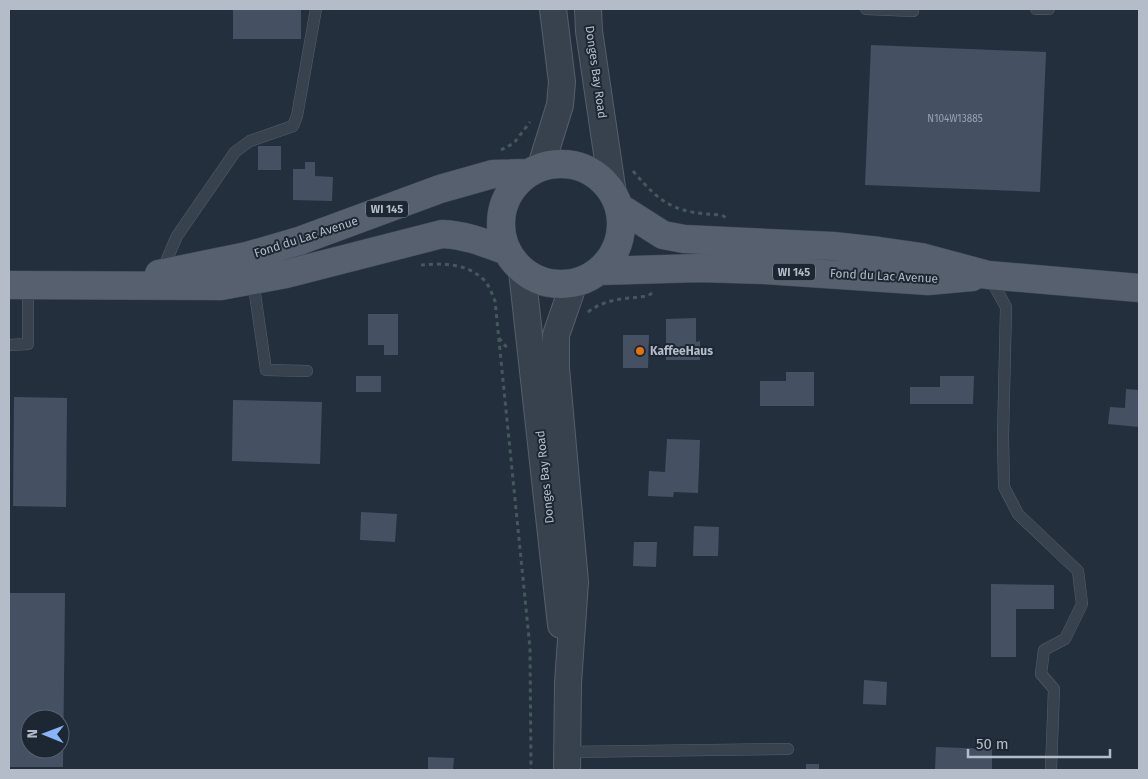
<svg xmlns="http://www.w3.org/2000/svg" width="1148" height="779" font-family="'Fira Sans',sans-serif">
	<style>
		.building { fill: #455162; fill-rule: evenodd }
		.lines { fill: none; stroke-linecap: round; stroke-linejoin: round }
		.service-casing { stroke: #565f6c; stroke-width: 12 }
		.tertiary-casing { stroke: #565f6c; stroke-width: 28 }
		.primary-casing { stroke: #414a57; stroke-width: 29 }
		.path { stroke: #44595c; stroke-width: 3; stroke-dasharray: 4 4; stroke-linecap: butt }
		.service { stroke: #38414e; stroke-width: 11 }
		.tertiary { stroke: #38414e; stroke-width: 26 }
		.primary { stroke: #56606e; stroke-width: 28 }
		.food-dot { fill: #e8710a; stroke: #1d2633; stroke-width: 2 }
		.labels { text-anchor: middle; stroke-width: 4; stroke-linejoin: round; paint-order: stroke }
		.number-label { font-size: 10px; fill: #98a1af }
		.shield { fill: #1d2633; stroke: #878f9c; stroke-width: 1 }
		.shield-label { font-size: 11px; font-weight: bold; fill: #b4bcc9 }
		.street-label { font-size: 12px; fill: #b4bcc9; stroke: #1d2633 }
		.poi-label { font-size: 12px; font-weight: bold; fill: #b4bcc9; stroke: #1d2633; text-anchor: start }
	</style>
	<rect width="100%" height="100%" fill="#242f3e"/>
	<path class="building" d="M233,9H301V39H233Z
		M871,45L1046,52L1040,192L865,185Z
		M258,146H281V170H258Z
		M305,162H315V176L333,177L332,201L293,200V169H305Z
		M368,314H398V355H384V345H368Z
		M696,318V342L700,341V360H666V319Z
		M623,335H649L648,368H623Z
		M786,372H814V406H760V381H786Z
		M356,376H381V392H356Z
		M940,376H974L973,404H910V387H940Z
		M1126,389L1139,390V427L1108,424L1110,407L1125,408Z
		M14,397L67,398L66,507L13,506Z
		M233,400L322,402L320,464L232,461Z
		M667,439L700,440L698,493L674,492L673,497L648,496L649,471L665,472Z
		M361,512L397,514L395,542L360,540Z
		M694,526L719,527L718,556H693Z
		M634,542H657L656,567L633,566Z
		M991,584L1054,585V609H1016V657H991Z
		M9,593H65L63,767H9ZM30,719H60V749H30Z
		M864,680L887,682L886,705L863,704Z
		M936,747L992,749V770H935Z
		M428,757L454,758L453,770H428Z
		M806,764H819V770H806Z"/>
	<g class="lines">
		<defs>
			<path id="service" d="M866,9L913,11
				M1036,9H1049
				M161,273L177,236L235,152L250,141L293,126L297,116L316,9
				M990,278L1006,307L1003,437L1004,487L1018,514L1078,571L1082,604L1065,639L1044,650L1041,674L1054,689L1051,770
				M253,280L266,370L307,371
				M9,345L28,344V285
				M567,752L788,749"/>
			<path id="tertiary" d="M588,9L589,31L613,194
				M541,166L560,105L562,82L553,9
				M522,271L561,625
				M567,770L568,683L575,582L556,368V335L574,283"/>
			<path id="primary" d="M501 224a60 60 0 1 1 120 0a60 60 0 1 1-120 0Z
				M619,207L663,235L684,239L833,246L879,251L921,257L988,275L1139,288
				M599,271L700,268L765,270L928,281L972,277
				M159,274L247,256L299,241L440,189L493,174L529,173
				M9,285L221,286L286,274L442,234C466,235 485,243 507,251"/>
		</defs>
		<use href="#service" class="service-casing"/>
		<use href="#tertiary" class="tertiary-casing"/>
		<use href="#primary" class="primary-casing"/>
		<path class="path" d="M501,150L514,143L530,122
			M633,171C662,206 677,213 722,215L726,218
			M421,265C442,263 467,263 484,280C489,285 492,294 495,301L530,648L531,770
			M588,312C606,298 626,299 648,296L652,293
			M499,338L508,349"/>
		<use href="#service" class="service"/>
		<use href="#tertiary" class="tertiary"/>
		<use href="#primary" class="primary"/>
	</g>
	<circle class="food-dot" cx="640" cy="351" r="5"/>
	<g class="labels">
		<g class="number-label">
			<text x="955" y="122">N104W13885</text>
		</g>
		<g class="shield">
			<rect x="366" y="200.5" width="42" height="17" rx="4"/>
			<rect x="773" y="263.5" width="42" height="17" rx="4"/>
		</g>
		<g class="shield-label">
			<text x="387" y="213">WI 145</text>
			<text x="794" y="276">WI 145</text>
		</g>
		<g class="street-label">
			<text transform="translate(596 72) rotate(82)" y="4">Donges Bay Road</text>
			<text transform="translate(306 237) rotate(-18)" y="4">Fond du Lac Avenue</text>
			<text transform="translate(884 276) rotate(3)" y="4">Fond du Lac Avenue</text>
			<text transform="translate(545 477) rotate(-96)" y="4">Donges Bay Road</text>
		</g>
		<g class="poi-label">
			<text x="650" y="355">KaffeeHaus</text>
		</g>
	</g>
	<rect width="1148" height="779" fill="none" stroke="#b4bcc9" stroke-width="20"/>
	<g transform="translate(45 734) rotate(271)"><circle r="24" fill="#1d2633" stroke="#59626f"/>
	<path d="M0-4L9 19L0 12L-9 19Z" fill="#8ab4f8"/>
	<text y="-8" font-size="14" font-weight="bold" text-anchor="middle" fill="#b4bcc9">N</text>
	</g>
	<path d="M968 749v8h142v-8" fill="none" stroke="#b4bcc9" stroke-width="2.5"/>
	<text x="976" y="749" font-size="15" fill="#b4bcc9" stroke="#1d2633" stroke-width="4" paint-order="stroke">50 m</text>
</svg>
